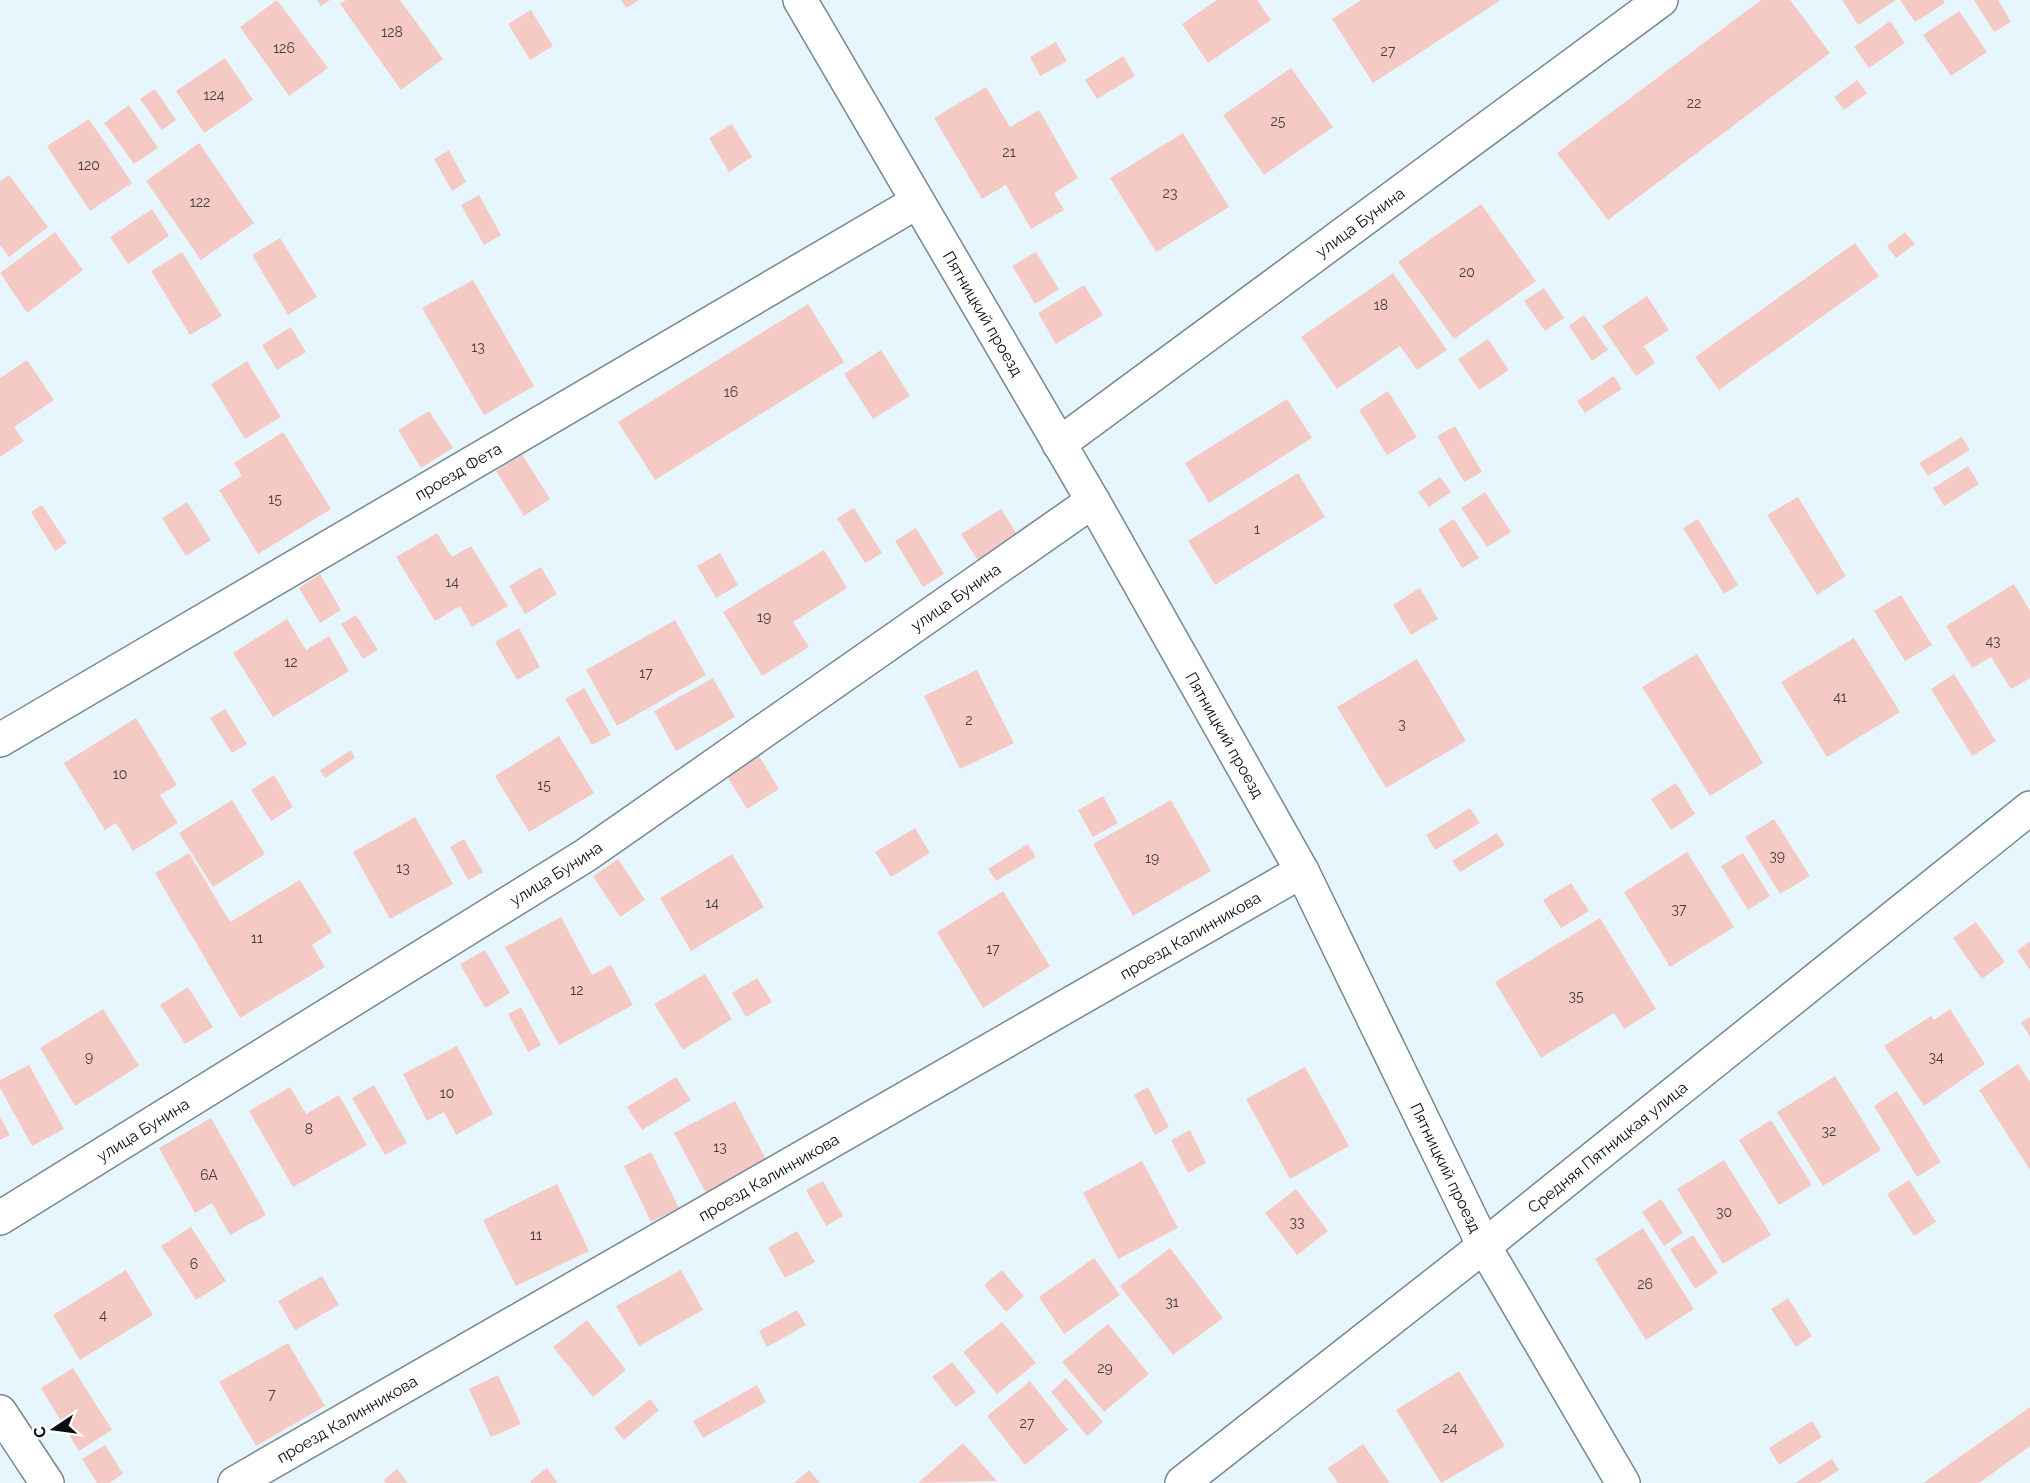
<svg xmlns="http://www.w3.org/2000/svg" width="2030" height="1483" font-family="Raleway,sans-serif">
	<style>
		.building { fill: #f6cac4 }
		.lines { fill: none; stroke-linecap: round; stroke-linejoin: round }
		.street-casing { stroke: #728993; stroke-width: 36 }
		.street { stroke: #fff; stroke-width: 33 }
		.labels { text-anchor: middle; stroke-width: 4.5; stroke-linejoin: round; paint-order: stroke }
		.number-label { font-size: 14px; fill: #423d3e }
		.street-label { font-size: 16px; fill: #060e11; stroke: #fff }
	</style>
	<rect width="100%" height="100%" fill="#e7f6fd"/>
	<path class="building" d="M277,0L328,68L289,96L240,27Z
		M317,0H330L321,6Z
		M346,0H400L443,59L401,90L340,4Z
		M621,0H639L626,8Z
		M1217,0H1257L1271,20L1208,63L1182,24Z
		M1361,0H1501L1373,83L1332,19Z
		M1761,0H1790L1830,53L1608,220L1557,153Z
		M1842,0H1896L1858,25Z
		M1900,0H1943L1945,3L1915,22Z
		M1974,0H1998L2011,22L1994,32Z
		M531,10L553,46L530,60L508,24Z
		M1959,11L1987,52L1951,76L1923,35Z
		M1890,21L1905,43L1869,68L1854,47Z
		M1056,42L1067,61L1040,76L1030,57Z
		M1123,56L1135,76L1097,99L1085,80Z
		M225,58L253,100L204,133L176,91Z
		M1291,68L1333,127L1264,175L1223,115Z
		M1857,80L1867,93L1844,110L1834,97Z
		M986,87L1010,127L1039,110L1078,178L1054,193L1064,210L1031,229L1006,185L982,199L934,118Z
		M155,89L176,120L162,130L140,99Z
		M129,105L158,148L134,164L104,123Z
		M89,119L132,183L90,211L47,146Z
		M732,124L752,157L729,172L709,138Z
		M1183,133L1229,207L1156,252L1110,178Z
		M199,143L254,223L201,260L146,181Z
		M449,150L466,182L452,191L434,159Z
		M9,175L48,227L9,257L0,245V181Z
		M479,195L501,235L484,245L461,205Z
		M1481,204L1536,281L1454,339L1398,262Z
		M152,209L169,236L128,264L110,237Z
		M55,232L83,270L27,313L0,273Z
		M1905,232L1915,244L1896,258L1887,246Z
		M280,238L317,297L288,315L252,255Z
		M1855,243L1879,276L1719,390L1695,357Z
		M182,252L222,316L190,335L151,271Z
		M1036,252L1059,289L1035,304L1012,266Z
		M1393,273L1447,350L1417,370L1400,346L1337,389L1301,337Z
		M473,280L534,386L484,415L422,308Z
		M1084,285L1103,315L1056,344L1038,313Z
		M1544,288L1564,318L1545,331L1524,301Z
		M1647,296L1669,330L1644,346L1655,363L1636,376L1602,326Z
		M808,304L844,362L655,480L618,422Z
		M1584,315L1608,350L1592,361L1569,326Z
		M291,327L306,352L277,370L262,345Z
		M1488,339L1509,370L1479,390L1458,359Z
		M881,350L910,396L873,419L844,374Z
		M27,360L54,400L14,427L24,441L0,457V378Z
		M247,361L281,417L245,439L211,384Z
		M1614,376L1622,389L1585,413L1577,401Z
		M1388,391L1417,437L1387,455L1359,410Z
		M1287,399L1312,438L1209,503L1185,463Z
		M429,411L453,448L421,468L398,430Z
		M1455,426L1482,472L1464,482L1437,436Z
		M283,432L331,509L258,554L219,490L242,476L234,463Z
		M1962,437L1970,450L1928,476L1919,463Z
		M522,454L550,499L524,516L496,471Z
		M1968,466L1979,484L1944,506L1933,488Z
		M1298,473L1325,517L1215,585L1188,541Z
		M1440,477L1451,492L1429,507L1418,492Z
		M1485,492L1511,532L1487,547L1461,508Z
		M1798,497L1846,576L1817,595L1767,515Z
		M187,502L211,540L186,556L162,518Z
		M42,505L67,543L55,551L31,512Z
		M854,508L882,553L865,563L837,518Z
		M1001,509L1019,537L979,562L961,534Z
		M1454,519L1479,558L1462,568L1438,529Z
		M1698,519L1738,585L1724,594L1683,528Z
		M916,528L944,574L923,587L895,541Z
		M437,533L452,557L471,546L508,606L472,627L460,606L435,621L396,557Z
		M824,550L847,588L793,622L809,647L762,676L723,612Z
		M720,553L738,585L716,598L697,566Z
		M541,567L557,594L525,614L509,586Z
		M320,574L341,610L320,623L299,588Z
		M2014,584L2030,611V678L2011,689L1991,657L1972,668L1946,626Z
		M1420,588L1438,619L1411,635L1393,605Z
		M1901,595L1932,645L1905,661L1874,611Z
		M356,615L378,650L363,659L341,624Z
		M287,619L306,650L329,636L349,671L273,717L233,653Z
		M675,620L706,675L617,726L586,670Z
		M519,628L540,667L517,680L495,642Z
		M1854,638L1900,712L1827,757L1781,682Z
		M1697,654L1763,763L1710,796L1642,687Z
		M1417,659L1466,741L1386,788L1337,707Z
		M977,670L1014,743L960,769L924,696Z
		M1954,674L1996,741L1972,756L1931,689Z
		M713,678L735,717L676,751L654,711Z
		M584,688L611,735L592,745L565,699Z
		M225,709L247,744L232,753L210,718Z
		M136,718L177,785L160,795L178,823L133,851L116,823L105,830L64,763Z
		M559,736L594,793L529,832L495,776Z
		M351,750L355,758L325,778L320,770Z
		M759,756L779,789L747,809L727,776Z
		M274,775L293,807L271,821L251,790Z
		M1676,783L1695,814L1671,830L1651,799Z
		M1103,796L1118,823L1093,837L1078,810Z
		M232,800L265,854L213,887L179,833Z
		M1171,800L1211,871L1133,916L1093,844Z
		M1470,808L1480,823L1435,850L1426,835Z
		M415,817L453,884L390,919L353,852Z
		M1774,819L1810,876L1780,894L1745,837Z
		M915,828L930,853L891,877L875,852Z
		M1497,833L1505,845L1460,872L1452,861Z
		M464,839L483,872L468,880L450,847Z
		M1028,844L1036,857L996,881L988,869Z
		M1687,852L1734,927L1670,967L1624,892Z
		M189,853L230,922L300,880L332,932L312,945L325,967L240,1018L155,873Z
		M1743,853L1770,896L1748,910L1721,866Z
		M732,854L764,907L691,951L660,898Z
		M618,859L645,900L620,917L593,876Z
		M1571,883L1589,911L1561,928L1543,900Z
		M1003,891L1050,966L983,1008L937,932Z
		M561,917L592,975L611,965L633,1005L559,1045L505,947Z
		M1600,918L1656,1009L1624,1029L1614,1013L1541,1058L1495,982Z
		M1976,922L2005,962L1982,979L1953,938Z
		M2030,941V970L2017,951Z
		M485,950L510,993L485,1008L460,964Z
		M705,974L732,1019L683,1050L654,1004Z
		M757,978L772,1002L746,1017L732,993Z
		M188,987L213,1027L185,1044L160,1005Z
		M521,1007L541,1045L528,1052L508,1014Z
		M103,1009L139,1066L75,1106L40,1048Z
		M1950,1009L1985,1064L1924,1106L1884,1046L1931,1016L1934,1020Z
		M2030,1017V1037L2021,1022Z
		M457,1046L493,1114L456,1135L444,1112L427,1121L403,1074Z
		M2018,1064L2030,1082V1170L1979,1090Z
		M29,1065L64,1129L32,1146L0,1088V1080Z
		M1305,1067L1349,1146L1290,1179L1246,1099Z
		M1835,1076L1881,1150L1823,1186L1777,1112Z
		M676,1077L691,1100L642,1130L627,1107Z
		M374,1085L407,1143L385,1155L352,1098Z
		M290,1087L306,1114L339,1095L367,1145L293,1187L249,1111Z
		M1148,1087L1169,1127L1155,1135L1134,1095Z
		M1897,1091L1941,1162L1917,1177L1874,1106Z
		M735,1101L767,1161L706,1193L674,1133Z
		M0,1117L10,1135L0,1140Z
		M211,1118L266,1215L230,1235L212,1203L195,1213L159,1148Z
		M1771,1120L1812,1185L1779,1205L1739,1140Z
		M1190,1130L1206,1163L1188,1173L1171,1140Z
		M651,1152L679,1208L651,1222L624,1166Z
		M1724,1160L1771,1235L1723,1264L1677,1189Z
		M1142,1161L1178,1228L1118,1259L1083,1193Z
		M1909,1180L1936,1222L1914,1236L1887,1194Z
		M823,1181L843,1216L826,1226L806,1190Z
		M557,1184L589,1251L516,1286L483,1220Z
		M1296,1189L1328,1231L1297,1255L1265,1213Z
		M1661,1199L1683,1233L1664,1246L1642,1212Z
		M191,1227L226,1281L196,1300L161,1246Z
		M1643,1228L1694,1309L1646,1340L1595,1259Z
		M797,1231L815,1262L785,1278L768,1248Z
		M1693,1235L1718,1273L1695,1289L1670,1249Z
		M1170,1248L1223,1318L1173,1355L1120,1286Z
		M1094,1258L1120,1295L1064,1334L1039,1297Z
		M126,1270L153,1315L80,1360L53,1315Z
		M681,1270L703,1310L639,1346L616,1306Z
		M1002,1270L1024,1296L1006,1312L984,1285Z
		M322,1276L339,1305L295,1330L278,1301Z
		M1788,1298L1812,1336L1796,1347L1771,1309Z
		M797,1310L806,1325L767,1347L759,1331Z
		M587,1320L626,1370L593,1397L553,1347Z
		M1002,1322L1036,1363L997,1394L963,1352Z
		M1108,1324L1149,1374L1104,1412L1062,1362Z
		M288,1343L325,1406L256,1446L219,1382Z
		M952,1362L976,1392L956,1407L932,1377Z
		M73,1368L112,1430L79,1451L41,1388Z
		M1459,1371L1505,1446L1441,1483L1396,1410Z
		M498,1375L521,1424L491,1437L469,1389Z
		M1066,1378L1103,1422L1087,1436L1051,1392Z
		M1030,1381L1068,1430L1025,1465L987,1416Z
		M757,1385L766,1402L703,1438L693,1421Z
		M650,1399L659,1410L624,1440L614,1428Z
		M2030,1407V1446L1979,1483H1923Z
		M1812,1421L1822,1437L1779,1465L1769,1448Z
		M963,1443L997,1481L918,1483Z
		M1363,1444L1390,1483H1338L1328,1468Z
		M105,1445L123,1474L109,1483H97L82,1459Z
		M1832,1459L1839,1470L1819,1483H1795Z
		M547,1468L558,1483H531L530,1481Z
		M397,1469L408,1483H386L384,1480Z
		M809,1470L820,1483H794Z"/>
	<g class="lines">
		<defs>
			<g id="street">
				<path id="s1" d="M800,0L1093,501L1302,871L1484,1246L1623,1483"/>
				<path id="s2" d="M1059,444L1661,0"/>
				<path id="s3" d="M0,740L917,202"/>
				<path id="s4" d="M0,1218L586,855L1093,501"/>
				<path d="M0,1412L47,1483"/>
				<path id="s5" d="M235,1483L1302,871"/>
				<path id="s6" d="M1182,1483L1484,1246L2030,808"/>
			</g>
		</defs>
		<use href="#street" class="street-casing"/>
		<use href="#street" class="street"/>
	</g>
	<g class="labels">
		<g class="number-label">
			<text x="392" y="37">128</text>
			<text x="284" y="53">126</text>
			<text x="1388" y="56">27</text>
			<text x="214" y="100">124</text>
			<text x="1694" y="108">22</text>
			<text x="1278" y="126">25</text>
			<text x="1009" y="157">21</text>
			<text x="89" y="170">120</text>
			<text x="1170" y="198">23</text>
			<text x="200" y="207">122</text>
			<text x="1467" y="277">20</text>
			<text x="1381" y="310">18</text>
			<text x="478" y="352">13</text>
			<text x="731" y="397">16</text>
			<text x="275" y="504">15</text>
			<text x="1257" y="534">1</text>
			<text x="452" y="587">14</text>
			<text x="764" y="622">19</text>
			<text x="1993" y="646">43</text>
			<text x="291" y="667">12</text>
			<text x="646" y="678">17</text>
			<text x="1840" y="702">41</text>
			<text x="969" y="725">2</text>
			<text x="1402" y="729">3</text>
			<text x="120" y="779">10</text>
			<text x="544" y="790">15</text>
			<text x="1777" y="861">39</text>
			<text x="1152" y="863">19</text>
			<text x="403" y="873">13</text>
			<text x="712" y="908">14</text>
			<text x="1679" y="914">37</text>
			<text x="257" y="943">11</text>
			<text x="993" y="954">17</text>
			<text x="577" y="995">12</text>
			<text x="1576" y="1001">35</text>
			<text x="89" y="1062">9</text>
			<text x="1936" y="1062">34</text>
			<text x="447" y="1098">10</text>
			<text x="309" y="1134">8</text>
			<text x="1829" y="1136">32</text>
			<text x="720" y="1152">13</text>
			<text x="209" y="1180">6А</text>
			<text x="1724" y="1217">30</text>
			<text x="1297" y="1227">33</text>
			<text x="536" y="1240">11</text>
			<text x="194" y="1269">6</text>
			<text x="1645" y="1289">26</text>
			<text x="1172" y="1307">31</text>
			<text x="103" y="1320">4</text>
			<text x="1105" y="1373">29</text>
			<text x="272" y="1399">7</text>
			<text x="1027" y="1428">27</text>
			<text x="1450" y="1433">24</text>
		</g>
		<g class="street-label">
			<text dy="6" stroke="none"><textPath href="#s2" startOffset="374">улица Бунина</textPath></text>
			<text dy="6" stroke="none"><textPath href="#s1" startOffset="363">Пятницкий проезд</textPath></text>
			<text dy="6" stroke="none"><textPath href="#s3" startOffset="531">проезд Фета</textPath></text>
			<text dy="6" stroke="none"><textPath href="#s4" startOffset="1140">улица Бунина</textPath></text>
			<text dy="6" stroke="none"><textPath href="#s1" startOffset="849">Пятницкий проезд</textPath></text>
			<text dy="6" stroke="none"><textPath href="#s4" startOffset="654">улица Бунина</textPath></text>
			<text dy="6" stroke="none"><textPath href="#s5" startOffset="1101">проезд Калинникова</textPath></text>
			<text dy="6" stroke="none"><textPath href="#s4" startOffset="168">улица Бунина</textPath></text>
			<text dy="6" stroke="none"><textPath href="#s6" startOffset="542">Средняя Пятницкая улица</textPath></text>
			<text dy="6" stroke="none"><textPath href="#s1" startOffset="1335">Пятницкий проезд</textPath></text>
			<text dy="6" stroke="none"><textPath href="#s5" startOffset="615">проезд Калинникова</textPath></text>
			<text dy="6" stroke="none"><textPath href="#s5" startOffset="129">проезд Калинникова</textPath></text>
		</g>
	</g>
	<g transform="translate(54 1429) rotate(257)" stroke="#ffffff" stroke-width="4.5" paint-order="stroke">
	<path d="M0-4.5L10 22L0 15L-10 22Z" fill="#060e11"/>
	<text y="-9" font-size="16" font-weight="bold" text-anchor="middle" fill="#060e11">С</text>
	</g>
</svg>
